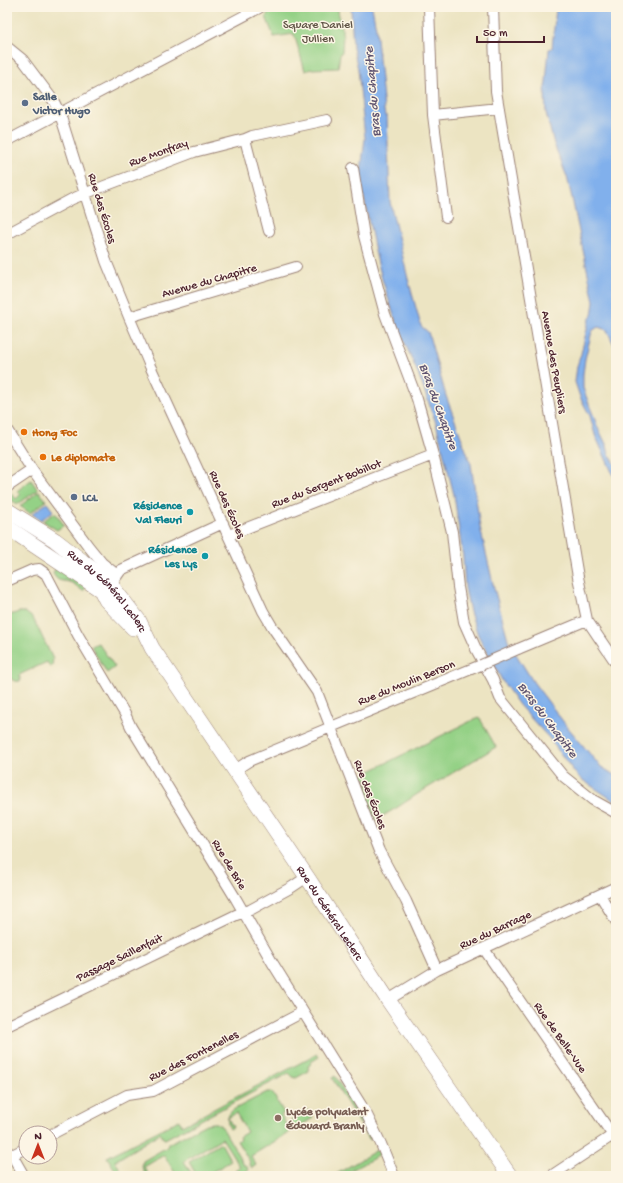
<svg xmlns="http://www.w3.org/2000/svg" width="623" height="1183" font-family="'Gochi Hand',sans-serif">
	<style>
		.green { fill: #94d186; stroke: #6f7858 }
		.water { fill: #81b0ec; stroke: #66688c }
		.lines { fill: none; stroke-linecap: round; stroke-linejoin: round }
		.street-casing { stroke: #9b8276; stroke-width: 12 }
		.primary-casing { stroke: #9b8276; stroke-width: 16 }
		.street { stroke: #fff; stroke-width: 10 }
		.primary { stroke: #fff; stroke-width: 15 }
		.street-bridge-casing { stroke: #9b8276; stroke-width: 12; stroke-linecap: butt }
		.street-bridge { stroke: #fff; stroke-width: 10 }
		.service-dot { fill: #5c6f8a; stroke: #fcf5e5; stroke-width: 1.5 }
		.food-dot { fill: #e8710a; stroke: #fcf5e5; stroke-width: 1.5 }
		.culture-dot { fill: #0f9aa8; stroke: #fcf5e5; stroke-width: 1.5 }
		.education-dot { fill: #8d6e63; stroke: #fcf5e5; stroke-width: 1.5 }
		.labels { text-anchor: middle; stroke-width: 3; stroke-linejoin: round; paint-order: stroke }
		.park-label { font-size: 12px; fill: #605446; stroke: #fcf5e5 }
		.service-label { font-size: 12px; font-weight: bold; fill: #4e5e75; stroke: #fcf5e5; text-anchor: start }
		.street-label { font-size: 12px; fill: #4a1f2b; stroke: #fcf5e5 }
		.food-label { font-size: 12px; font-weight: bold; fill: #c56008; stroke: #fcf5e5; text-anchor: start }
		.culture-label { font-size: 12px; font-weight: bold; fill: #0d838f; stroke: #fcf5e5; text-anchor: end }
		.education-label { font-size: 12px; font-weight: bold; fill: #785e54; stroke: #fcf5e5; text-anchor: start }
		.water-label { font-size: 13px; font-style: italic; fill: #5d526f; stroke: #fcf5e5 }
	</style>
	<rect width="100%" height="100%" fill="#fcf5e5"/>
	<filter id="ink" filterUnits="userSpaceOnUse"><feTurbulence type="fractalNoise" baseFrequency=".025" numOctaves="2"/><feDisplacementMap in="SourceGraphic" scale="8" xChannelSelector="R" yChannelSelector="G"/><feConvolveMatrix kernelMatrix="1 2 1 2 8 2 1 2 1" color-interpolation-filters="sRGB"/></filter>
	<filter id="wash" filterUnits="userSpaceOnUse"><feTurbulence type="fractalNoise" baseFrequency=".012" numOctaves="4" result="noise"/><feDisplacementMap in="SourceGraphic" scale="16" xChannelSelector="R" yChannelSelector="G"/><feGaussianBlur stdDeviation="0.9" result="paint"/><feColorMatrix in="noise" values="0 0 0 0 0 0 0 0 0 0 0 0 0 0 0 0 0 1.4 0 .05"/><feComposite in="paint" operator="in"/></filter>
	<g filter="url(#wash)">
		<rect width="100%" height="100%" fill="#ece4c2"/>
		<path class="green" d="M268,7H338C338,18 343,23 342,34L343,36L342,52L340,54L338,68L312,69L305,71L294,34L274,37L266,17L268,13Z
			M31,480L38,490L18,504L7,498L12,494L16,499L21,494L17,491Z
			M39,491L46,501L30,513L20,506Z
			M55,513L64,525L57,530L43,521Z
			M57,566L86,588L83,591C79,588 76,585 72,583C62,579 58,584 53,573Z
			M19,612H25L33,618L53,659L52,666L50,667L47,662L19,675L21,681C15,682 12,680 7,676V616Z
			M98,643L115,667L107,673L91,646Z
			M479,717L496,747L419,793L398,807L374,821L358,777Z
			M317,1054L319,1057L311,1062V1064L308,1066L309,1071L296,1078L293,1077L289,1073L165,1139H164L160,1133L115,1161L124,1176H119L107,1157L179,1120L182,1126Z
			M335,1076L369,1133L371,1139L370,1140L361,1126L363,1125L362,1123L360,1124L332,1078Z
			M267,1092H271L273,1094L284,1113L281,1115L290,1132L251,1156L256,1165L252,1168L249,1163L250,1162L237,1141L240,1139L239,1137L247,1132L236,1113L228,1118L233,1127L230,1129C226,1122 227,1115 233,1110Z
			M308,1110L313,1118L295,1129L290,1121Z
			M212,1123H217L222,1127L244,1165H246L249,1170L238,1176L235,1171L240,1167L222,1138L184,1161L193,1176H177L164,1155L144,1167L149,1176H146L142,1167L143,1161L167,1147L168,1144L206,1124Z
			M221,1143L231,1161L205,1176H197L189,1162Z
			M377,1150L380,1155L340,1176H333Z"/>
		<path class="water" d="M351,7H372L376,28L384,110L385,116H387L390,202L408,279L421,326L428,332L446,396L471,464L480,527L494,588L509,643L534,683L565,724L600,766L616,776V802L581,779L575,773L549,738L519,705L503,682L478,635L470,612L465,588L463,557L454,495L436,423L418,373L398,328L382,279L375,251L360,179L365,138L358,69L353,48Z
			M552,7H616V349L607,330L598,327L592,331L585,359L583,374V388L598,428L607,446L609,454L616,465V481L595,435L590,416L580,397L575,382L577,366L581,354L589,320L592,315L594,302L572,198L567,177L554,144L546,113L545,93L549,49L552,48L556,8Z
			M47,503L53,511L41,520L32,514Z"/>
	</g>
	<g filter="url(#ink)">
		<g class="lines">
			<defs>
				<path id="street" d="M429,7L433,115L446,217
					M493,7L496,91L578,577L587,620L616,663
					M7,47L23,60L53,100L60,114L106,261L129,317L150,366L263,611L273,628L317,692L379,851L406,901L437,970
					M433,115L499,108
					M245,139L269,231
					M7,141L259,8
					M353,168L364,236L385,314L417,399L433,455L452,532L458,587L464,622L476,649L493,680L500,698L563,776L593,800L616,813
					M7,234L72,199L94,190L194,152L245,139L252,136L327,120
					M129,317L296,267
					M7,430L32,470
					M7,487L32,470L89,547L102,563L117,575
					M229,535L433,455
					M39,569L46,574L78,635L125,714L131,727L236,899L272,962L366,1113L381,1144L394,1176
					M114,580L121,570L223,523
					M7,581L32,570L39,569
					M518,649L587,620
					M235,770L249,761L481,665
					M600,895L616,921
					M484,949L616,1140
					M388,1000L437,970L616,887
					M7,1026L236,915L250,910L292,887L307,877
					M50,1135L127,1095L153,1091L303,1012
					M7,1151L12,1155L24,1176
					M12,1155L26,1148
					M551,1176L613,1135L616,1138"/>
				<g id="primary">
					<path id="s1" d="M7,510L55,540L82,561L110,584L139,621L152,648L307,877L388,1000L510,1176"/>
					<path d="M7,527L101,590L106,600L133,628"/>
				</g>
			</defs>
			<use href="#street" class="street-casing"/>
			<use href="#primary" class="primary-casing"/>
			<use href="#street" class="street"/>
			<use href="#primary" class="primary"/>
			<defs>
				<path id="street-bridge" d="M481,665L518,649"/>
			</defs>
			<use href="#street-bridge" class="street-bridge-casing"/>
			<use href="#street-bridge" class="street-bridge"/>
		</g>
	</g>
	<g class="service-dot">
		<circle cx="25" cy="103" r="4"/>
		<circle cx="74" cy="497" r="4"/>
	</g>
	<g class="food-dot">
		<circle cx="24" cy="432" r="4"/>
		<circle cx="43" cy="457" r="4"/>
	</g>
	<g class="culture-dot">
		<circle cx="190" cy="512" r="4"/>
		<circle cx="205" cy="556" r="4"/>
	</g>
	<circle class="education-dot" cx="278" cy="1118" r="4"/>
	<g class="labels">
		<g class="park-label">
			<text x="318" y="28">Square Daniel<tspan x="318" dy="14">Jullien</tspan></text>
		</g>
		<g class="service-label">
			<text x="33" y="100">Salle<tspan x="33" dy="14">Victor Hugo</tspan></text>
			<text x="82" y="501">LCL</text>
		</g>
		<g class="street-label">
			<text transform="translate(158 152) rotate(-20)" y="4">Rue Monfray</text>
			<text transform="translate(103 208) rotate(73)" y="4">Rue des Écoles</text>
			<text transform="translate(209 280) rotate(-16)" y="4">Avenue du Chapitre</text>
			<text transform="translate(555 362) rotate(80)" y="4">Avenue des Peupliers</text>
			<text transform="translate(326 483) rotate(-21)" y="4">Rue du Sergent Bobillot</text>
			<text transform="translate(228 504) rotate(66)" y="4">Rue des Écoles</text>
			<text dy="4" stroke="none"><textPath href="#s1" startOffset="130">Rue du Général Leclerc</textPath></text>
			<text transform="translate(406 682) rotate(-22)" y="4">Rue du Moulin Berson</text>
			<text transform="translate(371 794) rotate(69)" y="4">Rue des Écoles</text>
			<text transform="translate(230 864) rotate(59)" y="4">Rue de Brie</text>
			<text dy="4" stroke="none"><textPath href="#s1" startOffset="523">Rue du Général Leclerc</textPath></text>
			<text transform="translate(495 929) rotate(-25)" y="4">Rue du Barrage</text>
			<text transform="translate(119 957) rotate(-26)" y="4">Passage Saillenfait</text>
			<text transform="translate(561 1037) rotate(55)" y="4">Rue de Belle-Vue</text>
			<text transform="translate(193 1055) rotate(-27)" y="4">Rue des Fontenelles</text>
		</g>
		<g class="food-label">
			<text x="32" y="436">Hong Foc</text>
			<text x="51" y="461">Le diplomate</text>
		</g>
		<g class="culture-label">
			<text x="182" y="509">Résidence<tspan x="182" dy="14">Val Fleuri</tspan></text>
			<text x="197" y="553">Résidence<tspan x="197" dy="14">Les Lys</tspan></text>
		</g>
		<g class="education-label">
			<text x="286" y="1115">Lycée polyvalent<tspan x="286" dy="14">Édouard Branly</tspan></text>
		</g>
		<g class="water-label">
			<text transform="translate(371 92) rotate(-95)" y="5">Bras du Chapitre</text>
			<text transform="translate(440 406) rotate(70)" y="5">Bras du Chapitre</text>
			<text transform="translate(549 719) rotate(53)" y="5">Bras du Chapitre</text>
		</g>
	</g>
	<rect width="623" height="1183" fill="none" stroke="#fcf5e5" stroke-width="24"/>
	<g transform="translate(38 1145)"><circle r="19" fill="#fcf5e5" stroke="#b59f9b"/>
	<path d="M0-3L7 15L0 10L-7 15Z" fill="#c8321e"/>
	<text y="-6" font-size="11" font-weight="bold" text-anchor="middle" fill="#4a1f2b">N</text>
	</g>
	<path d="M477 36v6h67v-6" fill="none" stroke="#4a1f2b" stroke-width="2"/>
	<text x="483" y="36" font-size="12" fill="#4a1f2b" stroke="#fcf5e5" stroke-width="3" paint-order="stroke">50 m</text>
</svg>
